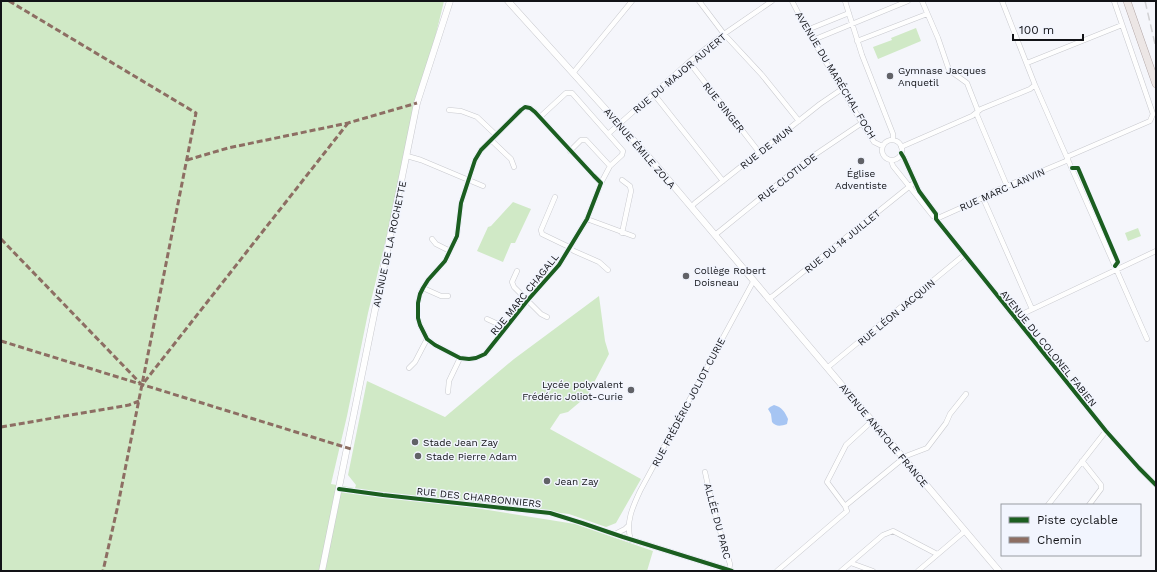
<svg xmlns="http://www.w3.org/2000/svg" width="1157" height="572" font-family="'Work Sans',sans-serif">
	<style>
		.green { fill: #d0e9c6 }
		.water { fill: #a6c5f3 }
		.lines { fill: none; stroke-linecap: round; stroke-linejoin: round }
		.minor-casing { stroke: #c8c9ce; stroke-width: 5.5 }
		.secondary-casing { stroke: #c8c9ce; stroke-width: 7 }
		.primary-casing { stroke: #b0a4a4; stroke-width: 8 }
		.minor { stroke: #fefefe; stroke-width: 4.5 }
		.secondary { stroke: #fefefe; stroke-width: 6 }
		.primary { stroke: #ece6e5; stroke-width: 7 }
		.rail { stroke: #d1d1d3; stroke-width: 1.5; stroke-dasharray: 8 4; stroke-linecap: butt }
		.quiet { stroke: #8d6e63; stroke-width: 3; stroke-dasharray: 6 3; stroke-linecap: butt }
		.cycleway-casing { stroke: #f2f5fe; stroke-width: 6 }
		.cycleway { stroke: #1b5e20; stroke-width: 4 }
		.poi-dot { fill: #616267; stroke: #f2f5fe; stroke-width: 1.5 }
		.labels { text-anchor: middle; stroke-width: 3; stroke-linejoin: round; paint-order: stroke }
		.poi-label { font-size: 10px; fill: #121317; stroke: #f2f5fe; text-anchor: start }
		.street-label { font-size: 10px; fill: #121317; stroke: #f2f5fe }
	</style>
	<rect width="100%" height="100%" fill="#f5f6fb"/>
	<path class="green" d="M1,1H444L368,313L347,416L331,484L355,488L356,485L348,475L367,381L445,417L514,359L599,296L605,341L609,354L587,396L568,412L560,414L550,429L641,479L616,523L606,527L569,514L364,490L575,524L653,551L647,571H1Z
		M916,28L921,41L878,59L873,47L892,40L891,38Z
		M513,202L531,209L515,243H511L503,262L477,251L488,227L491,226Z
		M1138,228L1141,236L1128,241L1125,233Z"/>
	<path class="water" d="M774,405C782,407 785,412 788,419L787,424C781,426 776,427 772,422L771,414L768,409L770,407Z"/>
	<g class="lines">
		<defs>
			<path id="minor" d="M699,1L724,34L762,75L799,121
				M792,1L807,30L862,123L874,142L882,146
				M845,1L862,55L893,134V140
				M922,1L938,38L949,70L967,83L978,111L977,115L1007,186
				M1002,1L1035,85L1053,126L1147,339
				M807,30L849,13
				M813,40L908,1
				M857,41L927,14
				M689,62L759,152
				M1027,63L1122,25
				M573,73L632,1
				M653,93L723,181
				M525,107L530,108L535,112L594,176L601,183L587,219L559,265L527,301L485,354L476,358L469,359L460,358L435,345L427,339L420,325L418,318V303L420,294L423,288L428,280L445,261L457,236L461,203L475,160L481,150L521,110Z
				M449,110L461,111L477,117L496,135
				M540,117L566,93H572L623,151L622,155L610,166L601,183
				M608,134L689,62L724,34L772,1
				M882 150a10 10 0 1 1 20 0a10 10 0 1 1-20 0Z
				M491,140L511,159L514,167
				M901,147L972,116L981,109L1030,89L1035,85
				M570,151L581,140H586L610,166
				M901,153L904,158L919,191L936,214V219L1106,431L1139,468L1156,485
				M407,156L421,160L459,176L483,186
				M891,160L893,166L933,216L935,217
				M555,197L541,230L542,234L567,246L574,251L599,262L608,270
				M983,198L1032,309
				M691,207L695,203L820,104L842,89
				M587,219L633,236
				M936,219L985,197L990,193L1066,161L1069,156L1150,121L1153,114L1114,1
				M622,233L631,191L630,186L622,180
				M715,235L810,158L862,123
				M432,239L436,244L450,251
				M517,271L512,282L514,287L541,314L547,317
				M423,288L441,296H448
				M768,299L773,296L915,182
				M1014,318L1156,251
				M487,319L498,324L504,330
				M409,368L415,362L427,339
				M827,368L964,255
				M448,392L449,381L460,358
				M1082,461L1101,485V489L1089,505
				M705,472L712,504L730,564L729,570
				M339,489L383,495L550,513L582,523L623,537L732,571
				M1048,505L1106,431
				M845,506L827,482L846,445L872,421
				M615,534L625,529L629,525
				M631,540C625,523 633,506 640,491L753,282
				M851,563L873,571
				M777,571L847,511L845,506L906,456L927,448L946,423L950,414L966,394
				M841,571L883,535L893,531L937,554
				M918,571L965,531"/>
			<path id="secondary" d="M508,1L655,164L999,571
				M322,571L417,103L450,1"/>
			<path id="primary" d="M1127,1L1156,84"/>
		</defs>
		<use href="#minor" class="minor-casing"/>
		<use href="#secondary" class="secondary-casing"/>
		<use href="#primary" class="primary-casing"/>
		<use href="#minor" class="minor"/>
		<use href="#secondary" class="secondary"/>
		<use href="#primary" class="primary"/>
		<path class="rail" d="M1145,1L1156,48"/>
		<path class="quiet" d="M9,1L196,113L118,505L103,571
			M187,160L228,148L348,123L417,103
			M1,239L142,385L348,123
			M1,341L351,449
			M1,427L129,405L139,401"/>
		<defs>
			<path id="cycleway" d="M525,107L530,108L535,112L594,176L601,183L587,219L559,265L527,301L485,354L476,358L469,359L460,358L435,345L427,339L420,325L418,318V303L420,294L423,288L428,280L445,261L457,236L461,203L475,160L481,150L521,110Z
				M901,153L904,158L919,191L936,214V219L1106,431L1139,468L1156,485
				M1072,168H1078L1118,262L1115,266
				M339,489L383,495L550,513L582,523L623,537L732,571"/>
		</defs>
		<use href="#cycleway" class="cycleway-casing"/>
		<use href="#cycleway" class="cycleway"/>
	</g>
	<g class="poi-dot">
		<circle cx="890" cy="76" r="4"/>
		<circle cx="861" cy="161" r="4"/>
		<circle cx="686" cy="276" r="4"/>
		<circle cx="631" cy="390" r="4"/>
		<circle cx="415" cy="442" r="4"/>
		<circle cx="418" cy="456" r="4"/>
		<circle cx="547" cy="481" r="4"/>
	</g>
	<g class="labels">
		<g class="poi-label">
			<text x="898" y="74">Gymnase Jacques<tspan x="898" dy="12">Anquetil</tspan></text>
			<text x="861" y="177" text-anchor="middle">Église<tspan x="861" dy="12">Adventiste</tspan></text>
			<text x="694" y="274">Collège Robert<tspan x="694" dy="12">Doisneau</tspan></text>
			<text x="623" y="388" text-anchor="end">Lycée polyvalent<tspan x="623" dy="12">Frédéric Joliot-Curie</tspan></text>
			<text x="423" y="446">Stade Jean Zay</text>
			<text x="426" y="460">Stade Pierre Adam</text>
			<text x="555" y="485">Jean Zay</text>
		</g>
		<g class="street-label">
			<text transform="translate(679 73) rotate(-40)" y="4">RUE DU MAJOR AUVERT</text>
			<text transform="translate(836 75) rotate(59)" y="4">AVENUE DU MARÉCHAL FOCH</text>
			<text transform="translate(724 107) rotate(52)" y="4">RUE SINGER</text>
			<text transform="translate(766 147) rotate(-38)" y="4">RUE DE MUN</text>
			<text transform="translate(640 148) rotate(49)" y="4">AVENUE ÉMILE ZOLA</text>
			<text transform="translate(787 177) rotate(-38)" y="4">RUE CLOTILDE</text>
			<text transform="translate(1002 189) rotate(-24)" y="4">RUE MARC LANVIN</text>
			<text transform="translate(842 241) rotate(-39)" y="4">RUE DU 14 JUILLET</text>
			<text transform="translate(389 244) rotate(-78)" y="4">AVENUE DE LA ROCHETTE</text>
			<text transform="translate(524 294) rotate(-51)" y="4">RUE MARC CHAGALL</text>
			<text transform="translate(896 312) rotate(-40)" y="4">RUE LÉON JACQUIN</text>
			<text transform="translate(1049 348) rotate(51)" y="4">AVENUE DU COLONEL FABIEN</text>
			<text transform="translate(688 402) rotate(-62)" y="4">RUE FRÉDÉRIC JOLIOT CURIE</text>
			<text transform="translate(884 435) rotate(50)" y="4">AVENUE ANATOLE FRANCE</text>
			<text transform="translate(479 497) rotate(6)" y="4">RUE DES CHARBONNIERS</text>
			<text transform="translate(718 521) rotate(75)" y="4">ALLÉE DU PARC</text>
		</g>
	</g>
	<rect width="1157" height="572" fill="none" stroke="#121317" stroke-width="4"/>
	<rect x="1001" y="504" width="140" height="52" fill="#f2f5fe" stroke="#989ba2"/>
	<rect x="1009" y="517" width="20" height="6" fill="#1b5e20" stroke="#989ba2"/>
	<text x="1037" y="524" font-size="12" fill="#121317">Piste cyclable</text>
	<rect x="1009" y="537" width="20" height="6" fill="#8d6e63" stroke="#989ba2"/>
	<text x="1037" y="544" font-size="12" fill="#121317">Chemin</text>
	<path d="M1013 34v6h70v-6" fill="none" stroke="#121317" stroke-width="2"/>
	<text x="1019" y="34" font-size="12" fill="#121317" stroke="#f2f5fe" stroke-width="3" paint-order="stroke">100 m</text>
</svg>
